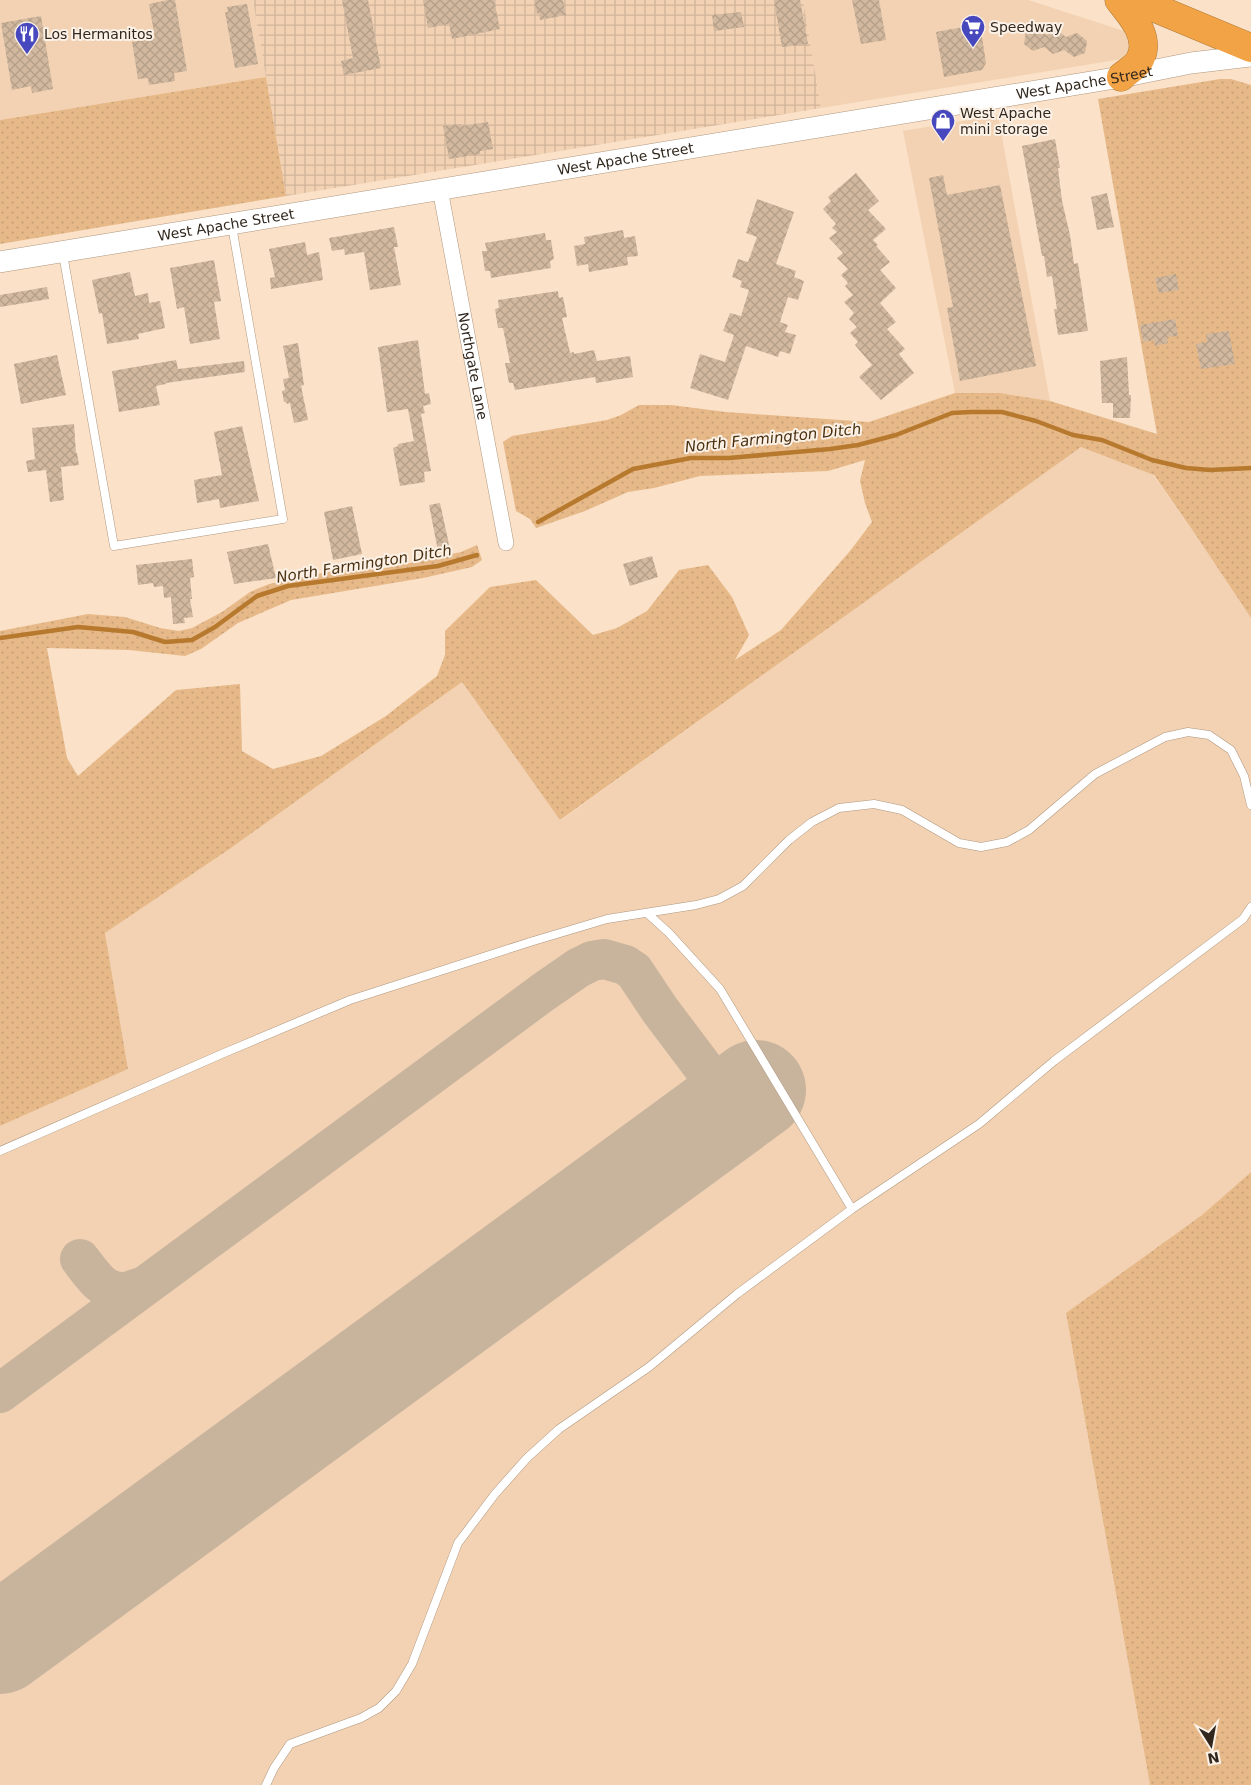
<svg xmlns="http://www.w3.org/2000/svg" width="1251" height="1785" font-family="'DejaVu Sans',sans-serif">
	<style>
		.built { fill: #f2d2b3 }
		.industrial { fill: url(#industrial-grid) }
		.grass { fill: url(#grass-dots) }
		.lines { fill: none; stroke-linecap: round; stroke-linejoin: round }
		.stream { stroke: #b7792e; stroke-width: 4.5 }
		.taxiway { stroke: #c8b49d; stroke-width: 40 }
		.runway { stroke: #c8b49d; stroke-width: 100 }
		.building { fill: url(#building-cross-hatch) }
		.lane-casing { stroke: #af977f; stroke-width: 9 }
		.street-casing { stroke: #af977f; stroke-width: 16 }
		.secondary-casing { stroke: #af977f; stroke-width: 22 }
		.highway-casing { stroke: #ae7837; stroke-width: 29 }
		.lane { stroke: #fff; stroke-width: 8 }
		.street { stroke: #fff; stroke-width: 15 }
		.secondary { stroke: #fff; stroke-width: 21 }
		.highway { stroke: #f2a345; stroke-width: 28 }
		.labels { text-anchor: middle; stroke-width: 4; stroke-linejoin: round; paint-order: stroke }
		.poi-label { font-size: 14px; fill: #31271d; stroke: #fbf1e6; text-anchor: start }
		.street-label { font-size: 14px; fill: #31271d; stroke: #fbf1e6 }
		.water-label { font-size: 15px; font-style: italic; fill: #4a3011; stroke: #fbf1e6 }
	</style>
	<defs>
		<pattern id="industrial-grid" width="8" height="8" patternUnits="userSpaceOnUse" patternTransform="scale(1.25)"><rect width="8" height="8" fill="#f2d2b3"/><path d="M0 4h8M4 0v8" fill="none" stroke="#d0b49a"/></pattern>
		<pattern id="grass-dots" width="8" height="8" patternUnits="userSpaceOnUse" patternTransform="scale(1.25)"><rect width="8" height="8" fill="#e7b989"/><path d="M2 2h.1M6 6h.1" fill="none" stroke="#c79f76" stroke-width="1.8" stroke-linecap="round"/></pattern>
		<pattern id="building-cross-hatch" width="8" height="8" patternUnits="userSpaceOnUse" patternTransform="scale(1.25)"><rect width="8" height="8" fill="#d1b89f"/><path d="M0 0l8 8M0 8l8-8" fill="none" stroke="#b49e88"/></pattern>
	</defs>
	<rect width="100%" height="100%" fill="#fae1c7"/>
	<path class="built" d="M0,0H253L266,77L0,120Z
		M803,0H1028L1124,31L1132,38L1128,58L821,108Z
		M998,115L1050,401L1000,393H955L903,131Z
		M1115,422L1191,528L1251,618V1172L1202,1215L1066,1313L1150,1785H0V1126L128,1069L105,933L231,848L462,682L561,820Z"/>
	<path class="industrial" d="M253,0H803L821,108L286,196Z"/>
	<path class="grass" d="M266,77L286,196L0,244V120Z
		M1220,79H1231L1251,85V618L1191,528L1154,475L1081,447L560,820L462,682L231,848L105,933L128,1069L0,1126V631L88,614L125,617L160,628L179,631L192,628L222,612L250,592L269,584L337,570L386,568L461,552L477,545L482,560L472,567L423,578L291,600L238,623L201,649L185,656L129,650L47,648L67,758L78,776L176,690L240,684L242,751L273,769L321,756L386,716L437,676L445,655V631L490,587L536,580L593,635L617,628L647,611L679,570L708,565L732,597L749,635L735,660L781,630L850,551L872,522L865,503L860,481L865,460L828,471L700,476L654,488L628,492L585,511L536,528L530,519L516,511L503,442L512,436L607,420L621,415L639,405H671L726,412L869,422L955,393H1000L1050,401L1157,434L1098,99Z
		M1251,1172V1785H1150L1066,1313L1202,1215Z"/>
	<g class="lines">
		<path class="stream" d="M538,522L633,469L691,458H729L830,449L858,445L896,435L952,413L971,412H1002L1036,421L1073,435L1102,440L1152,460L1186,468L1210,470L1251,468
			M0,638L78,627L133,632L165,642L192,640L215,627L257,596L288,586L438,566L477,555"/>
		<path class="taxiway" d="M80,1259C91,1273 102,1292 122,1292C129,1292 138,1288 145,1286
			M0,1393L542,993L578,968L592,961L604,959L625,965L634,971L660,1010L733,1107"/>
		<path class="runway" d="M0,1644L756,1090"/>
	</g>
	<path class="building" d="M168,0H175L187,71L174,73L175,81L149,85L148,78L138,79L132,42L155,38L149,4Z
		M342,0H368L381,68L344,75L341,61L353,58Z
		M423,0H494L500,29L452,39L449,24L428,28Z
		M534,0H563L566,15L540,20L539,13L537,14Z
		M774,0H800L808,44L782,47Z
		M852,0H879L886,40L861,44Z
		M247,4L258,64L235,68L225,12H228L227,7Z
		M741,12L744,27L714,31L712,15Z
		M41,16L53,89L32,93L31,86L12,90L1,23Z
		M974,25L981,31L986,63L982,70L944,77L936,32Z
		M1037,27L1046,35L1057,30L1066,37L1077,33L1087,41L1085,53L1074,57L1064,50L1053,54L1044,47L1033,51L1024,44L1026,31Z
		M488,122L493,149L480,151V154L449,159L443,126L461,124L462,126Z
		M1055,139L1060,168H1058L1062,201L1070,235L1074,264L1078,263L1088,331L1058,335L1054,309H1057L1052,276L1047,277L1044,256H1042L1022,146Z
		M856,173L879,201L868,210L886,229L873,240L878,245L876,246L890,262L880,270L896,288L880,303L896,322L887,329L905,349L899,354L914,373L881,400L859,377L872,365L855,345L858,342L850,333L857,327L849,319L854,313L844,302L853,295L845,286L848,283L841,275L848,269L837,258L843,253L829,238L837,232L832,228L836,224L823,209L831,201L828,197Z
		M943,175L947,195L1000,185L1036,366L960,381L947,308L953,307L929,178Z
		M1107,193L1114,227L1097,230L1091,197Z
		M757,199L794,212L776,264L796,271L794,277L804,281L798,300L788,297L780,322L788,325L785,332L796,335L790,354L780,351L778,357L746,346L728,400L690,388L700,354L725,362L734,335L723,331L730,313L741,316L749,290L740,287L742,281L732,277L738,259L748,262L757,237L746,233Z
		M394,227L398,247H394L401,285L370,290L364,252L345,255L344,249L332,251L329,238Z
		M623,230L624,238L635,236L638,256L627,257L628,265L589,272L588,264L577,266L574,246L585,244L584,237Z
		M545,233L546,240H551L554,259L550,261L551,268L491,278L490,271H485L482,251H487L485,243Z
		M305,242L307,255L319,252L323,280L271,289L270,278L275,277L269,249Z
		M214,260L221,301L214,302L220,339L190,344L184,307L177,309L170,268Z
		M130,272L135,296L148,293L149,303L160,301L165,328L138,334L139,339L107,344L102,313L99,314L92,280Z
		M1176,274L1179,290L1159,293L1155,278Z
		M47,287L49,299L0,307V295Z
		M558,291L559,298L563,297L567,317L562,318L570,353L574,352V354L594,350L597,361L630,356L633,377L596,383L595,377L515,390L513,383H509L505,363H510L503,328H498L495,309L499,308L498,300Z
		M1175,319L1178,336L1167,337L1168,343L1155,346L1154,340L1143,342L1140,325Z
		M1229,331L1235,364L1201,369L1196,344L1207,342L1206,334Z
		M418,340L425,394L429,393L431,404L423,406L425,413L421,414L431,471L424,472L425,482L400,486L393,448L398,446V444L414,441L408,409L387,412L378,347Z
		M298,343L304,385L301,386L308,420L294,423L290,403L287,404L286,402H284L282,391L285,390L283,379L289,378L283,346Z
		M57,355L66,395L21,404L14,364Z
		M1127,357L1129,395H1131L1130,418H1113V403H1102L1100,361Z
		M176,360L178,369L244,361L245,372L166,383V384L156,386L160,405L119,412L112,371Z
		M74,424L76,453H77L79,465L61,467L64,500L50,502L46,470L28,472L26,461L35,459L32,428Z
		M242,426L259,501L220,508L219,499L197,503L194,480L222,475L214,432Z
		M440,503L450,549L438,551L429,505Z
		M352,506L362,554L333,560L324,512Z
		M268,544L276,578L234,584L227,552Z
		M652,556L658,577L630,586L623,564Z
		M192,559L194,577L190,578L192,599H190L193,617L184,618L185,623L173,624L171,597L164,598L163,586L154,587L153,583L138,585L136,565Z"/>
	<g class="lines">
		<defs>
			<path id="lane" d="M63,254L114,546L283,519L232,226
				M647,913L669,933L720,989L852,1209
				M0,1151L224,1053L350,1000L530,942L607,919L696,905L719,899L743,886L789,840L812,822L839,808L874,804L902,810L959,843L981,847L1007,842L1029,830L1095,774L1165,737L1188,732L1209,735L1231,750L1244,776L1251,805
				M266,1785L274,1768L290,1744L361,1718L379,1708L396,1691L412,1664L458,1543L495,1494L527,1458L559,1429L649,1367L737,1294L852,1209L979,1124L1054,1061L1243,919L1251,907"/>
			<g id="street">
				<path id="s1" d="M440,189L506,543"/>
			</g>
			<g id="secondary">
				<path id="s2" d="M0,262L1121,77L1191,63L1251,56"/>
			</g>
			<path id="highway" d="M1119,0C1131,15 1150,36 1141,57C1138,66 1128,71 1121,77
				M1136,0L1251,48"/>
		</defs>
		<use href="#lane" class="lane-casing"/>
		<use href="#street" class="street-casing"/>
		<use href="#secondary" class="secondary-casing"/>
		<use href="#highway" class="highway-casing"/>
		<use href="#lane" class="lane"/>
		<use href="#street" class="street"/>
		<use href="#secondary" class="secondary"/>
		<use href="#highway" class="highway"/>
	</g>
	<defs>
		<symbol id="supermarket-pin" viewBox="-11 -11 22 30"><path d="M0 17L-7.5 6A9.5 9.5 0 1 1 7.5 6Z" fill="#4848be" stroke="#fbf1e6"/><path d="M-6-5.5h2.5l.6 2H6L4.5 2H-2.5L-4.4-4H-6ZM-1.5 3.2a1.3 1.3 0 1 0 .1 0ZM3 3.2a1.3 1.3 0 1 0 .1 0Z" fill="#fff"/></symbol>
		<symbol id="restaurant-pin" viewBox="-11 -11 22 30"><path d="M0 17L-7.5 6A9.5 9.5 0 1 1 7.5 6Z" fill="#4848be" stroke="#fbf1e6"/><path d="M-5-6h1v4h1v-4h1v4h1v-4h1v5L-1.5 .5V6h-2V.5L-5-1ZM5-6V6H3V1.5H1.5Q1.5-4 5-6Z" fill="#fff"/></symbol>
		<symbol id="shop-pin" viewBox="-11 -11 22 30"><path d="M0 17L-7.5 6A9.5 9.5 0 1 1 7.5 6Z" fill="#4848be" stroke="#fbf1e6"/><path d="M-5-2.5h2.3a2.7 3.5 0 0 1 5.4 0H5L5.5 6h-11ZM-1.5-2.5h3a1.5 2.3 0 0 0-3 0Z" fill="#fff"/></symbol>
	</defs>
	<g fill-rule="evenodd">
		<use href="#supermarket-pin" x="959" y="13" width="28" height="38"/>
		<use href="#restaurant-pin" x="13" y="20" width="28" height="38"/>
		<use href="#shop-pin" x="929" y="107" width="28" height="38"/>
	</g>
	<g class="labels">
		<g class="poi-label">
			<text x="990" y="32">Speedway</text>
			<text x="44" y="39">Los Hermanitos</text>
			<text x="960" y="118">West Apache<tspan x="960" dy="16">mini storage</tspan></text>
		</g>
		<g class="street-label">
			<text dy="5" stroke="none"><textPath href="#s2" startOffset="1099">West Apache Street</textPath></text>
			<text dy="5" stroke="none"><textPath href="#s2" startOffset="634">West Apache Street</textPath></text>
			<text dy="5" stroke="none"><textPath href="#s2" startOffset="229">West Apache Street</textPath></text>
			<text dy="5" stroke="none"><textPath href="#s1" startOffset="180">Northgate Lane</textPath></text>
		</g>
		<g class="water-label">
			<text transform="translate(773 438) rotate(-6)" y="5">North Farmington Ditch</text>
			<text transform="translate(364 564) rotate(-9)" y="5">North Farmington Ditch</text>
		</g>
	</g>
	<g transform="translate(1211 1745) rotate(169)" stroke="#fbf1e6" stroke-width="4" paint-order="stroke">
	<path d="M0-4L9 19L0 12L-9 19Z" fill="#31271d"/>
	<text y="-8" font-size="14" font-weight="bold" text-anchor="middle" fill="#31271d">N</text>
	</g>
</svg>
